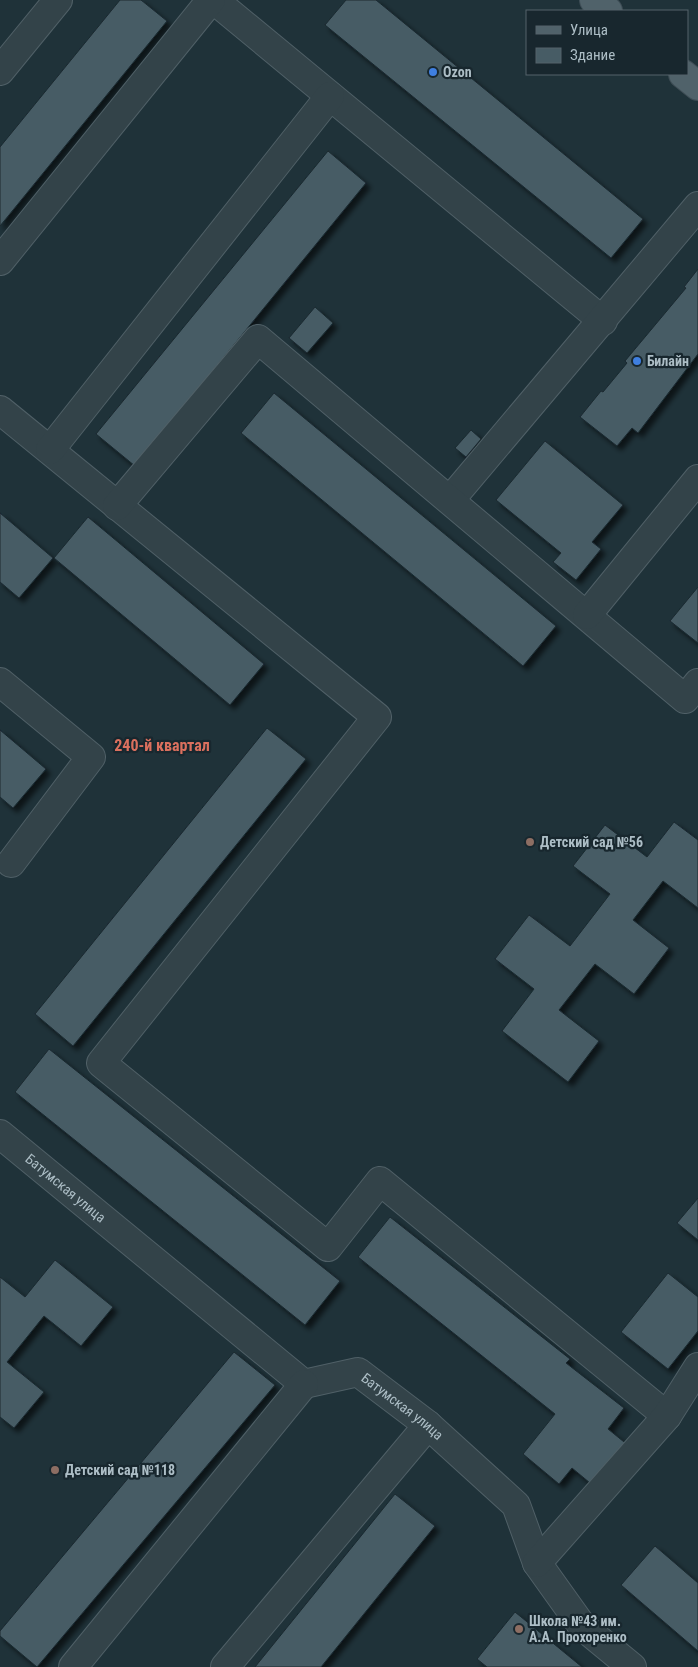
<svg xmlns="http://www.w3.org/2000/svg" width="698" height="1667" font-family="'Roboto Condensed',sans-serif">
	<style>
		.building { fill: #475c65; stroke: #1a2930; filter: url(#shadow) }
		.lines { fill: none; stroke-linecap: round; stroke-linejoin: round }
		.minor-casing { stroke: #506067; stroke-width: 30 }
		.major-casing { stroke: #3f4e56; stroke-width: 30 }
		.minor { stroke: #334349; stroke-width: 28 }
		.major { stroke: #50626a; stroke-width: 28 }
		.shop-dot { fill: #3f7fe0; stroke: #18272e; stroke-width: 2 }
		.education-dot { fill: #8d6e63; stroke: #18272e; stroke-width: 2 }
		.labels { text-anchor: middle; stroke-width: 4.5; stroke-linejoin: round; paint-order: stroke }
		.poi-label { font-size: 14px; font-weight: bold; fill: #adbec6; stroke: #18272e; text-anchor: start }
		.street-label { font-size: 14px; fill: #adbec6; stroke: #18272e }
		.quarter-label { font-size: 16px; font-weight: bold; fill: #db705e; stroke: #18272e }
	</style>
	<defs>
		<filter id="shadow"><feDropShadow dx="4.5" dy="4.5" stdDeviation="2.5" flood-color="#0009"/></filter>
	</defs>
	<rect width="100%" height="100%" fill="#1f3239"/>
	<path class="building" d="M120,0H141L167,21L0,226V147Z
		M346,0H376L643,219L611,258L325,25Z
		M328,151L366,183L135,466L96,434Z
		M698,269V354L638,433L632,428L617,446L580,417L601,391L603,392L627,363L625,361L686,288L684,287Z
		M315,307L333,323L307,353L289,338Z
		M274,393L556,626L523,666L241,433Z
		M471,430L481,439L466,457L455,448Z
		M545,441L623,505L592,542L601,549L576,580L553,562L561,553L496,500Z
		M0,513L53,558L19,598L0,582Z
		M88,517L264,664L230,705L54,558Z
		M698,587V643L670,621Z
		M267,728L306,759L73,1046L35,1014Z
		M0,730L46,769L13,808L0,797Z
		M674,822L698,840V908L663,881L633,920L669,948L634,994L595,964L559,1010L599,1041L568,1082L502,1031L534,989L495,959L529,915L570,946L610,894L573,866L605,825L647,857Z
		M49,1049L340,1281L305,1325L15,1092Z
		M698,1198V1240L677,1223Z
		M390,1217L570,1359L566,1363L624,1408L608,1429L629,1446L596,1488L572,1468L559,1484L523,1454L555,1414L358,1257Z
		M55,1260L113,1307L81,1346L44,1316L7,1362L44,1392L14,1428L0,1417V1277L25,1297Z
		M668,1273L698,1297V1331L668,1369L621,1332Z
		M234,1352L275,1385L37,1667L0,1636V1631Z
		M395,1494L435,1526L321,1667H255Z
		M655,1546L698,1583V1651L621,1585Z
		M515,1612L582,1667H487L477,1659Z"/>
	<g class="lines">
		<defs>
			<g id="minor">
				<path d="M214,0L603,321"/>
				<path d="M0,71L58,0"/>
				<path d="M0,261L211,0"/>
				<path d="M0,410L377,717L101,1063L328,1247L380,1181L667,1416"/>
				<path d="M50,450L330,96"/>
				<path d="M451,499L698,206"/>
				<path d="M117,506L258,339L685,699L698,683"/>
				<path d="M587,615L698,479"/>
				<path d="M0,682L91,757L11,863"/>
				<path id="s1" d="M0,1134L304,1384L358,1372L428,1425L516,1505L537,1563L582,1626L632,1667"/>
				<path d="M537,1563L667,1416L698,1367"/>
				<path d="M73,1667L304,1384"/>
				<path d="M225,1667L428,1425"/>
			</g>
			<path id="major" d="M594,0L608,11
				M683,74L698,86"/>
		</defs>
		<use href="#minor" class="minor-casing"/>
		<use href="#major" class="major-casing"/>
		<use href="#minor" class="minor"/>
		<use href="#major" class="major"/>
	</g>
	<g class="shop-dot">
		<circle cx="433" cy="72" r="5"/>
		<circle cx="637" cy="361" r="5"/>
	</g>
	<g class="education-dot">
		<circle cx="530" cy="842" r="5"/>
		<circle cx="55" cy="1470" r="5"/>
		<circle cx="519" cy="1629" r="5"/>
	</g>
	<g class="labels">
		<g class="poi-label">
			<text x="443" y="77">Ozon</text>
			<text x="647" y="366">Билайн</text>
			<text x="540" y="847">Детский сад №56</text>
			<text x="65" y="1475">Детский сад №118</text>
			<text x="529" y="1626">Школа №43 им.<tspan x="529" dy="16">А.А. Прохоренко</tspan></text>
		</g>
		<g class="street-label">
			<text dy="5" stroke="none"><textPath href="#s1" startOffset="85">Батумская улица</textPath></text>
			<text dy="5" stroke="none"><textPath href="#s1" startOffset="505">Батумская улица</textPath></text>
		</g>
		<g class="quarter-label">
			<text x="162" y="751">240-й квартал</text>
		</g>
	</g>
	<rect x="526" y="10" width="162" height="65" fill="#18272e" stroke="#54636b"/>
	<rect x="536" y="26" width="25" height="8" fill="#50626a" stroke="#54636b"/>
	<text x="570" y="35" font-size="15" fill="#adbec6">Улица</text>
	<rect x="536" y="48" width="25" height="15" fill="#475c65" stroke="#54636b"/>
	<text x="570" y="60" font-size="15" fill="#adbec6">Здание</text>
</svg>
